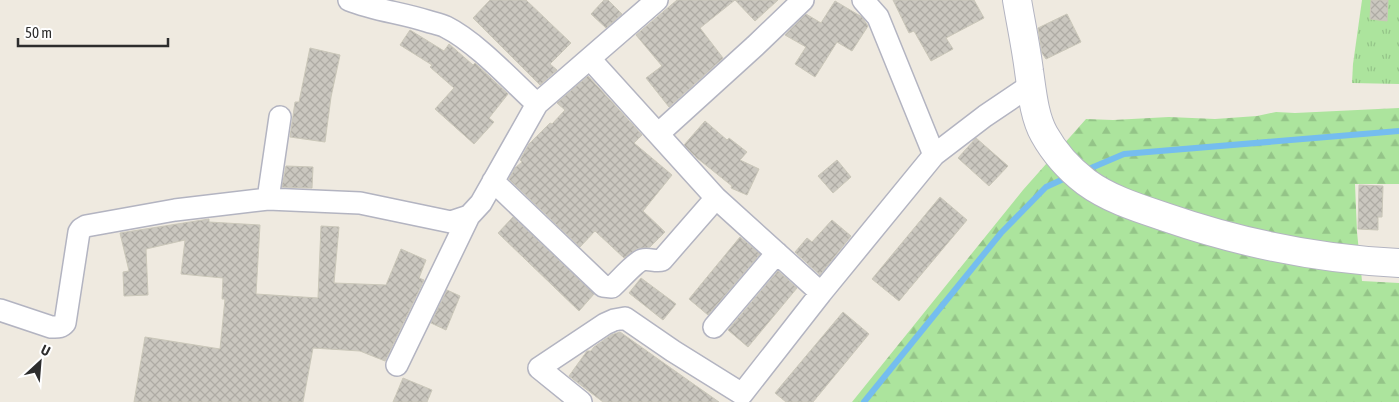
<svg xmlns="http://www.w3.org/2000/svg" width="1399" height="402" font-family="'Asap Condensed',sans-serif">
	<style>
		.grass { fill: url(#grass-tufts) }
		.forest { fill: url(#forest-firs) }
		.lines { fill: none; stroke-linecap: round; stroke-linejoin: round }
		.stream { stroke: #75bdef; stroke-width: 6 }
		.building { fill: url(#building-cross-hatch); stroke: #cac7b9 }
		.street-casing { stroke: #b3b4c1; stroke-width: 24 }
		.secondary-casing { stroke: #b3b4c1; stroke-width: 30 }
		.street { stroke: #fff; stroke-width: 21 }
		.secondary { stroke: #fff; stroke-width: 28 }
	</style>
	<defs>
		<pattern id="grass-tufts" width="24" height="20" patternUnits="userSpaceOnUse" patternTransform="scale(1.25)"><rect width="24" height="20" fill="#ace49d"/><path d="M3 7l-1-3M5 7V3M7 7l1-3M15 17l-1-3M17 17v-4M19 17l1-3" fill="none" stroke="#94c488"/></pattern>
		<pattern id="forest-firs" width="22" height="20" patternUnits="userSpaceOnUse" patternTransform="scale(1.25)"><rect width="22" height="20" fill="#ace49d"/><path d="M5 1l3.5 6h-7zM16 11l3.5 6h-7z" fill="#94c488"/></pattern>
		<pattern id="building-cross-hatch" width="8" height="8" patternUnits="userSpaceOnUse" patternTransform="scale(1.25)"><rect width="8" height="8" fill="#cac7bf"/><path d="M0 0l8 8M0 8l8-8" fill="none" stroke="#aeaba4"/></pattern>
	</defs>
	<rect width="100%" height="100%" fill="#efeae0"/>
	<path class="grass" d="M1362,0H1399V84L1352,83L1353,64Z"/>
	<path class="forest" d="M1399,108V184H1355L1357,232L1362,281L1399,283V402H852L1023,190L1086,119L1113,120L1169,117L1215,119L1257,116L1276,112L1295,113Z"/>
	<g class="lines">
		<path class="stream" d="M1084,171L1124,154L1399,131
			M864,402L1001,233L1046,187L1070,176"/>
	</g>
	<path class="building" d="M490,0H526L571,43L550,64L557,70L540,85L473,18Z
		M604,0H608L622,14L606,28L591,14Z
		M677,0H778L755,21L735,0L700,28L723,58L669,107L646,78L662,66L636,35Z
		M893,0H974L984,18L946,38L953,49L931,61L914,31L909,33Z
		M1371,0H1388L1387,21L1370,19Z
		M835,1L862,17L868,26L852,51L837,42L815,77L795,64L806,47L785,35L806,14L821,23Z
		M1067,14L1081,42L1046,59L1042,53L1038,28Z
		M410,30L444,51L449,44L473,65L475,63L508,94L489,118L494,122L474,144L435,109L454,88L430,67L432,65L400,45Z
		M310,48L340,55L331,97L325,142L290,137L295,102H299Z
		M588,76L642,135L634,143L672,175L643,211L665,232L650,247L636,249L624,258L595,231L580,247L509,179L515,168L522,162L520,160L529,144L550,123L552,124L565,110L557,103Z
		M705,121L727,140L729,138L747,152L740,160L759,169L747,195L731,188L732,186L697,158L684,145Z
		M976,138L1008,166L989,186L958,158Z
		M837,160L851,177L833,193L818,176Z
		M286,166L313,167L312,188L282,187Z
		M1359,185L1383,186L1382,217H1378V230L1358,229Z
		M940,197L967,220L899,301L872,279Z
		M513,217L594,294L579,311L498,233Z
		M209,219V222L260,225L256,294L318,298L321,226L339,227L334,283L386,285L401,249L426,260L419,278L424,280L385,361L360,351L313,348L303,402H134L145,337L220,349L225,299H222L223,278L181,274L185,240L146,249L148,295L124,296L123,272L129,271L120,233Z
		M832,220L851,236L820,275L795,252L807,238L812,242Z
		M740,237L760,254L708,315L689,299Z
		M778,271L797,288L748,347L728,330Z
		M641,278L676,304L663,320L629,293Z
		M447,290L460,296L446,330L431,323Z
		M843,312L869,334L813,402H786L775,393Z
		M620,332L692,383L719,402H603L569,376L587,351H591L594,347L611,335Z
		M403,378L432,390L427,402H393Z"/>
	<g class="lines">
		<defs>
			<path id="street" d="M349,0C374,10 402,13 427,21C433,23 440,24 446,27C476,42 511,80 537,104
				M863,0L878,17L934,155
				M590,59L716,198L821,293
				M658,134L755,46L803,0
				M493,181L603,286L612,287C619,281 634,263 642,260C649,258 656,262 662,260L716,198
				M268,199L280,117
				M0,310L51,327C57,327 61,328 65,323L79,232L81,229L86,226L175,210L268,199L360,203L451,222L469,216L481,203L537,104L657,0
				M714,327L777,253
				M397,365L469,216
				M581,402L539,368L605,324L614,320L625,318L673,351L742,394L821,293L934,155L985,116L1031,85"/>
			<path id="secondary" d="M1017,0C1021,24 1026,47 1029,71C1032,91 1034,116 1044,134C1054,152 1069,169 1086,182C1109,199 1138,208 1165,217C1243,244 1317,259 1399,263"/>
		</defs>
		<use href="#street" class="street-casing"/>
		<use href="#secondary" class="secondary-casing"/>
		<use href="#street" class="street"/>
		<use href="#secondary" class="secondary"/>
	</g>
	<g transform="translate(40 362) rotate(26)" stroke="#ffffff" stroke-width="4" paint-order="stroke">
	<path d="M0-4L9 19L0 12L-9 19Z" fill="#2d2d2d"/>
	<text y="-8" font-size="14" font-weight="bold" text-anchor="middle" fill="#2d2d2d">U</text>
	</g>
	<path d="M18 38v8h150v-8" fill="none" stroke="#2d2d2d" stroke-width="2.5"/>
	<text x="25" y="38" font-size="15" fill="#2d2d2d" stroke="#ffffff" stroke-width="4" paint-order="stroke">50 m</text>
</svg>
